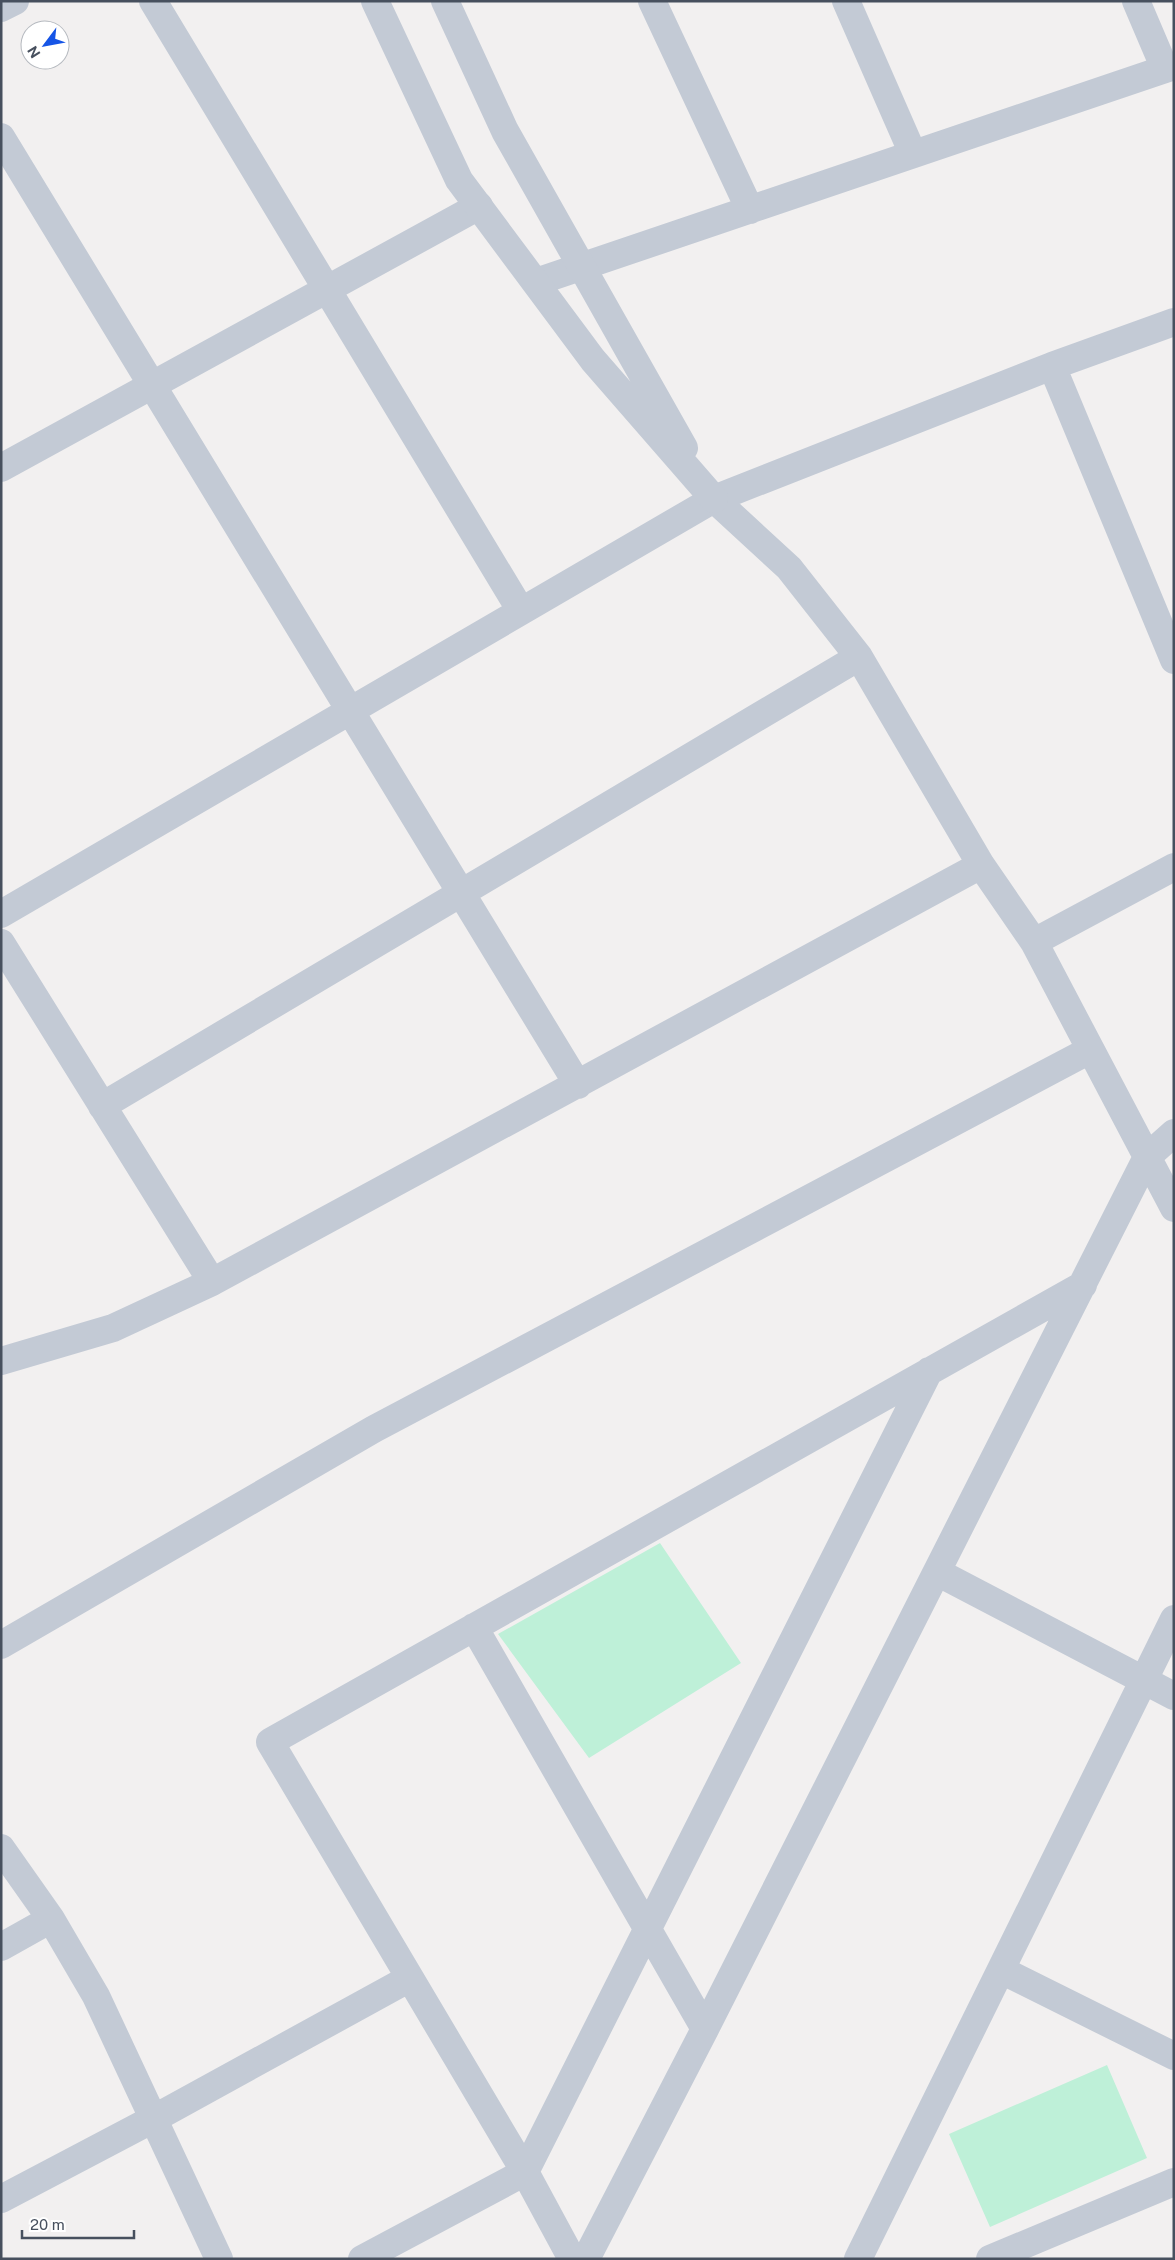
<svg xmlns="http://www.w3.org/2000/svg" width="1175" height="2260" font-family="'Public Sans',sans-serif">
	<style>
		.green { fill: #bef0d8 }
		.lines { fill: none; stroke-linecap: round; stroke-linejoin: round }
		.minor { stroke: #c3cad5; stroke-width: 28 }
		.tertiary { stroke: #c3cad5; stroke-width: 28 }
	</style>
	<rect width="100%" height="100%" fill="#f2f0f0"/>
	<path class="green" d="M660,1543L741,1663L589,1758L498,1634Z
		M1107,2065L1147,2158L990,2227L949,2134Z"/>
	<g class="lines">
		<path class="minor" d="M153,1L521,611
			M652,1L750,210
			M846,1L913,154
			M1136,1L1165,69
			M1,8L15,1
			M1,137L578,1085
			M536,282L1174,66
			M1052,366L1174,660
			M1,468L479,206
			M714,499L789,568L859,657L981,865L1034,942L1174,1208
			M1,914L714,499L1052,366L1174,322
			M1034,942L1174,867
			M1,943L212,1282
			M102,1106L859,657
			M1,1361L113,1328L212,1282L981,865
			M937,1572L1174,1696
			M474,1627L705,2029
			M1,1645L374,1429L1090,1050
			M1,1848L51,1919L96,1996L219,2259
			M1,1947L51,1919
			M1001,1970L1174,2056
			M525,2172L270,1742L1083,1285
			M525,2172L929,1371
			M1,2199L155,2118L410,1978
			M362,2259L525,2172L572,2259
			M586,2259L705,2029L1147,1157L1174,1133
			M858,2259L1174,1619
			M990,2259L1174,2182"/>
		<path class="tertiary" d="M375,1L459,180L593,360L714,499
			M445,1L505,131L684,448"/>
	</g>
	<rect width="1175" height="2260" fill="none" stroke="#47505e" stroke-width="5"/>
	<g transform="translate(45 45) rotate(238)"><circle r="24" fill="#ffffff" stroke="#b5b9bf"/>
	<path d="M0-4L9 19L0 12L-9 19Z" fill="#1655e6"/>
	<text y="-8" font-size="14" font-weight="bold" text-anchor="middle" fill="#47505e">N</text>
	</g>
	<path d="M22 2230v8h112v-8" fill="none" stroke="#47505e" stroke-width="2.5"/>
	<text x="30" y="2230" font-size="15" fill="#47505e" stroke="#ffffff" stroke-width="4" paint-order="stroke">20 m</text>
</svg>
